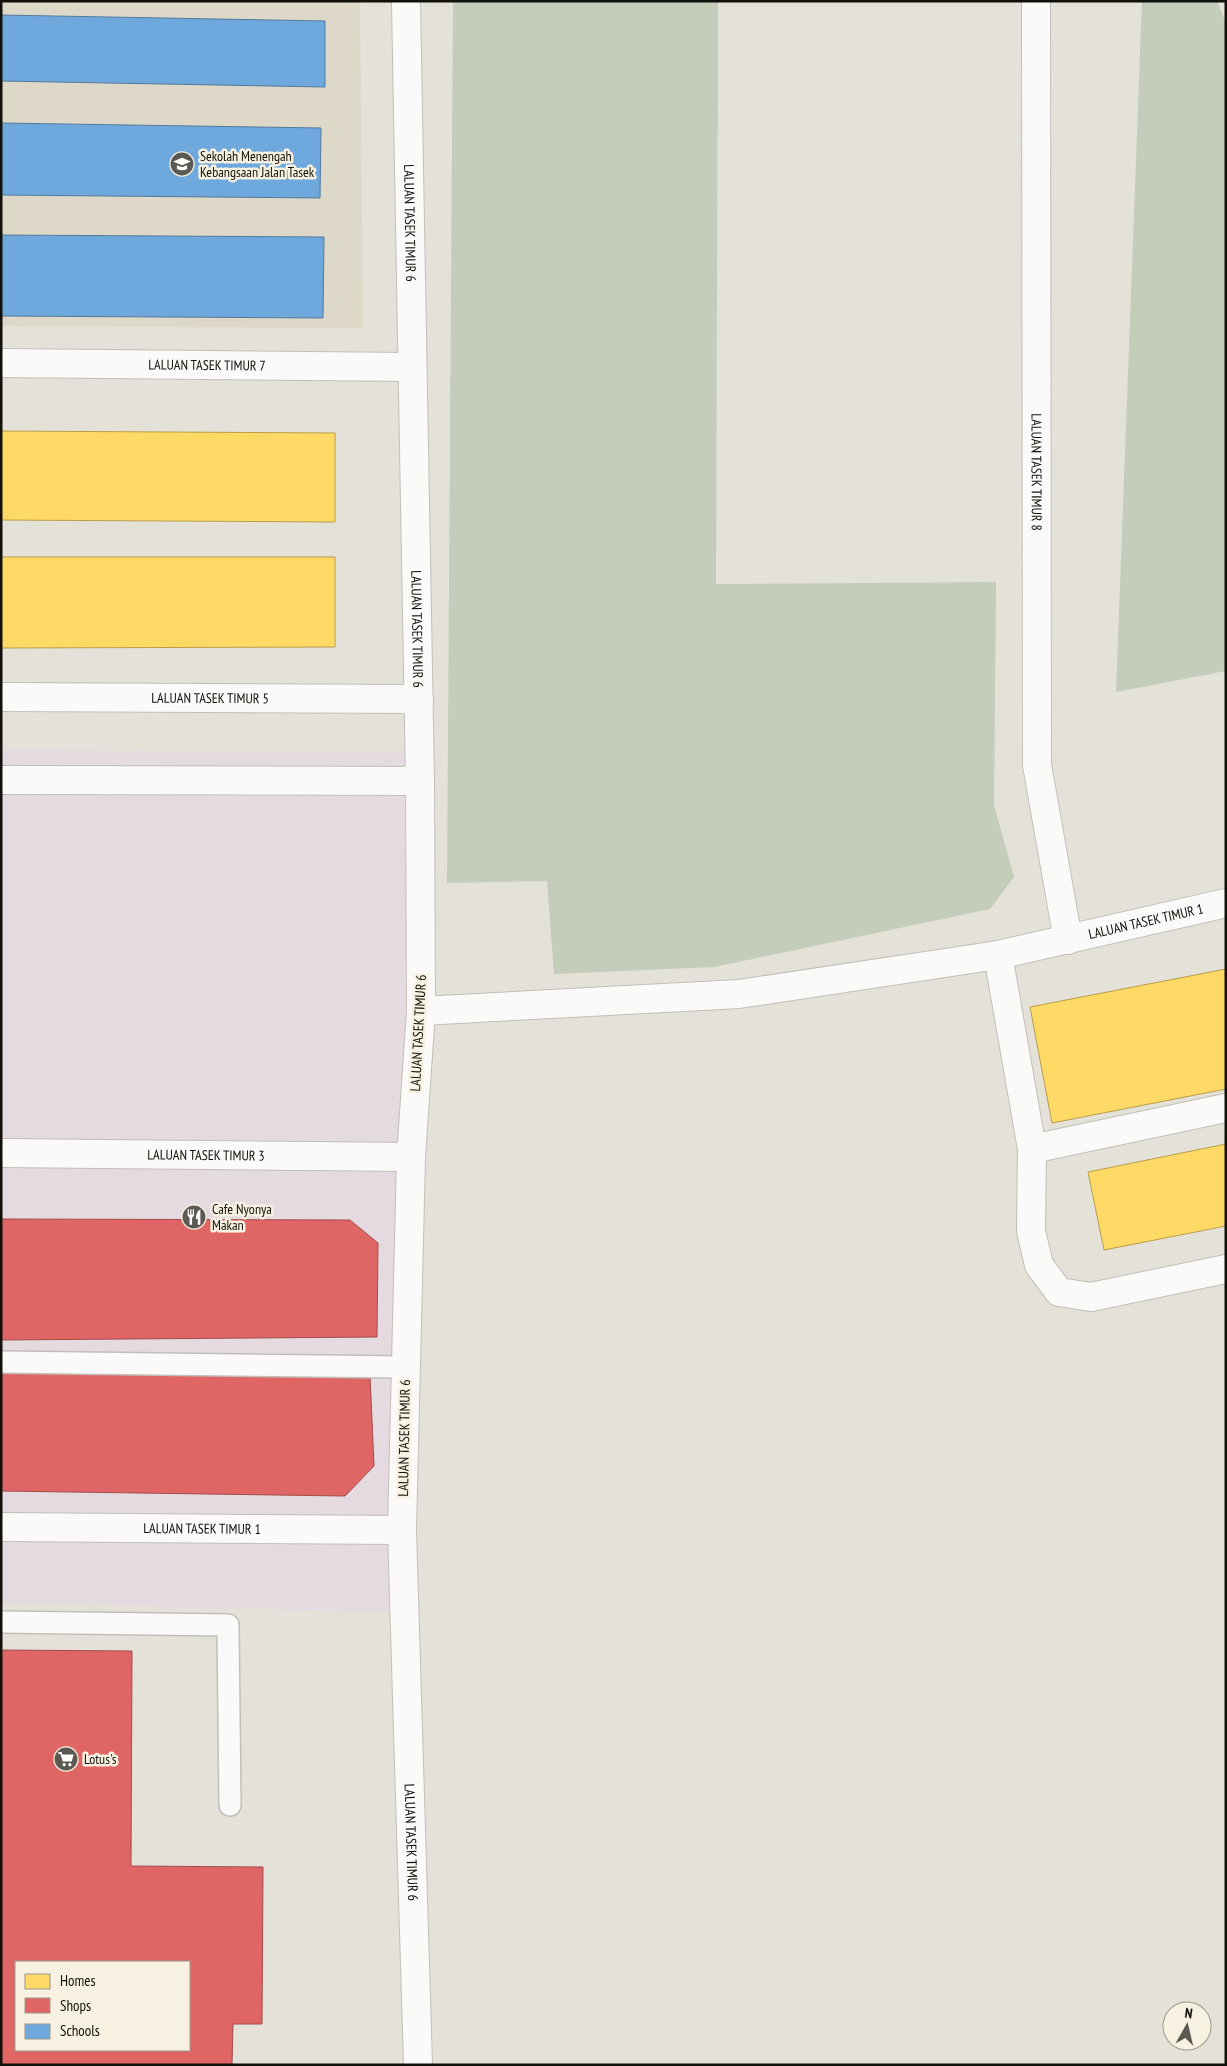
<svg xmlns="http://www.w3.org/2000/svg" width="1227" height="2066" font-family="'PT Sans Narrow',sans-serif">
	<style>
		.commercial { fill: #e4dae0 }
		.built { fill: #ddd8c7 }
		.green { fill: #c3cdba }
		.homes { fill: #ffd966; stroke: #b89d4a }
		.shops { fill: #e06666; stroke: #a24c4a; fill-rule: evenodd }
		.schools { fill: #6fa8dc; stroke: #537a9d }
		.lines { fill: none; stroke-linecap: round; stroke-linejoin: round }
		.lane-casing { stroke: #c1bfb8; stroke-width: 24 }
		.street-casing { stroke: #c1bfb8; stroke-width: 30 }
		.secondary-casing { stroke: #c1bfb8; stroke-width: 30 }
		.lane { stroke: #fbfaf9; stroke-width: 21 }
		.street { stroke: #fbfaf9; stroke-width: 28 }
		.secondary { stroke: #fbfaf9; stroke-width: 28 }
		.labels { text-anchor: middle; stroke-width: 5; stroke-linejoin: round; paint-order: stroke }
		.poi-label { font-size: 14px; fill: #12100a; stroke: #f6f1e0; text-anchor: start }
		.street-label { font-size: 14px; fill: #12100a; stroke: #f6f1e0 }
	</style>
	<rect width="100%" height="100%" fill="#e4e1d8"/>
	<path class="commercial" d="M1,750L427,753L394,1612L1,1603Z"/>
	<path class="built" d="M1,1H360L363,328L1,326Z"/>
	<path class="green" d="M453,1H718L716,584L996,582L994,805L1014,877L990,909L714,967L554,974L547,881L447,883Z
		M1142,1H1217L1226,23V671L1116,692Z"/>
	<path class="homes" d="M1,431L335,433V522L1,520Z
		M1,557H335V647L1,648Z
		M1226,969V1089L1052,1123L1030,1007Z
		M1226,1144V1226L1104,1250L1088,1172Z"/>
	<path class="shops" d="M1,1219L350,1220L378,1243L377,1337L1,1340Z
		M1,1372L370,1375L374,1466L345,1496L1,1491Z
		M1,1650L132,1651L131,1866L263,1867L262,2024H233L232,2065H1ZM16,1962H189V2050H16Z"/>
	<path class="schools" d="M1,15L325,21V87L1,81Z
		M1,123L321,128L320,198L1,195Z
		M1,235L324,237L323,318L1,316Z"/>
	<g class="lines">
		<defs>
			<path id="lane" d="M1,1362L405,1367
				M1,1622L228,1625L230,1805"/>
			<g id="street">
				<path id="s1" d="M1036,1L1037,765L1068,940"/>
				<path id="s2" d="M1,363L412,367"/>
				<path id="s3" d="M1,697L419,699"/>
				<path d="M1,780L420,781"/>
				<path d="M998,955L1032,1149L1226,1108"/>
				<path id="s4" d="M421,1011L739,994L998,955L1226,903"/>
				<path d="M1032,1149L1031,1231L1039,1265L1059,1292L1091,1297L1226,1269"/>
				<path id="s5" d="M1,1153L411,1157"/>
				<path id="s6" d="M1,1527L402,1530"/>
			</g>
			<g id="secondary">
				<path id="s7" d="M406,1L420,781L421,1011L411,1157L402,1530L418,2065"/>
			</g>
		</defs>
		<use href="#lane" class="lane-casing"/>
		<use href="#street" class="street-casing"/>
		<use href="#secondary" class="secondary-casing"/>
		<use href="#lane" class="lane"/>
		<use href="#street" class="street"/>
		<use href="#secondary" class="secondary"/>
	</g>
	<defs>
		<symbol id="school-disc" viewBox="-11 -11 22 22"><circle r="9.5" fill="#5c5952" stroke="#f6f1e0"/><path d="M0-5L7-2L0 1L-7-2ZM-4 1L0 2.5L4 1V4Q0 6-4 4Z" fill="#fff"/></symbol>
		<symbol id="restaurant-disc" viewBox="-11 -11 22 22"><circle r="9.5" fill="#5c5952" stroke="#f6f1e0"/><path d="M-5-6h1v4h1v-4h1v4h1v-4h1v5L-1.5 .5V6h-2V.5L-5-1ZM5-6V6H3V1.5H1.5Q1.5-4 5-6Z" fill="#fff"/></symbol>
		<symbol id="supermarket-disc" viewBox="-11 -11 22 22"><circle r="9.5" fill="#5c5952" stroke="#f6f1e0"/><path d="M-6-5.5h2.5l.6 2H6L4.5 2H-2.5L-4.4-4H-6ZM-1.5 3.2a1.3 1.3 0 1 0 .1 0ZM3 3.2a1.3 1.3 0 1 0 .1 0Z" fill="#fff"/></symbol>
	</defs>
	<g fill-rule="evenodd">
		<use href="#school-disc" x="168" y="150" width="28" height="28"/>
		<use href="#restaurant-disc" x="180" y="1203" width="28" height="28"/>
		<use href="#supermarket-disc" x="52" y="1745" width="28" height="28"/>
	</g>
	<g class="labels">
		<g class="poi-label">
			<text x="200" y="161">Sekolah Menengah<tspan x="200" dy="16">Kebangsaan Jalan Tasek</tspan></text>
			<text x="212" y="1214">Cafe Nyonya<tspan x="212" dy="16">Makan</tspan></text>
			<text x="84" y="1764">Lotus's</text>
		</g>
		<g class="street-label">
			<text dy="5" stroke="none"><textPath href="#s7" startOffset="222">LALUAN TASEK TIMUR 6</textPath></text>
			<text dy="5" stroke="none"><textPath href="#s2" startOffset="206">LALUAN TASEK TIMUR 7</textPath></text>
			<text dy="5" stroke="none"><textPath href="#s1" startOffset="471">LALUAN TASEK TIMUR 8</textPath></text>
			<text dy="5" stroke="none"><textPath href="#s7" startOffset="628">LALUAN TASEK TIMUR 6</textPath></text>
			<text dy="5" stroke="none"><textPath href="#s3" startOffset="209">LALUAN TASEK TIMUR 5</textPath></text>
			<text dy="5" stroke="none"><textPath href="#s4" startOffset="732">LALUAN TASEK TIMUR 1</textPath></text>
			<text transform="translate(418 1033) rotate(-87)" y="5">LALUAN TASEK TIMUR 6</text>
			<text dy="5" stroke="none"><textPath href="#s5" startOffset="205">LALUAN TASEK TIMUR 3</textPath></text>
			<text transform="translate(404 1438) rotate(-89)" y="5">LALUAN TASEK TIMUR 6</text>
			<text dy="5" stroke="none"><textPath href="#s6" startOffset="201">LALUAN TASEK TIMUR 1</textPath></text>
			<text dy="5" stroke="none"><textPath href="#s7" startOffset="1842">LALUAN TASEK TIMUR 6</textPath></text>
		</g>
	</g>
	<rect width="1227" height="2066" fill="none" stroke="#12100a" stroke-width="5"/>
	<rect x="15" y="1961" width="175" height="90" fill="#f6f1e0" stroke="#9b978a"/>
	<rect x="25" y="1974" width="25" height="15" fill="#ffd966" stroke="#9b978a"/>
	<text x="60" y="1986" font-size="15" fill="#12100a">Homes</text>
	<rect x="25" y="1998" width="25" height="15" fill="#e06666" stroke="#9b978a"/>
	<text x="60" y="2011" font-size="15" fill="#12100a">Shops</text>
	<rect x="25" y="2024" width="25" height="15" fill="#6fa8dc" stroke="#9b978a"/>
	<text x="60" y="2036" font-size="15" fill="#12100a">Schools</text>
	<g transform="translate(1187 2026) rotate(8)"><circle r="24" fill="#f6f1e0" stroke="#9b978a"/>
	<path d="M0-4L9 19L0 12L-9 19Z" fill="#5c5952"/>
	<text y="-8" font-size="14" font-weight="bold" text-anchor="middle" fill="#12100a">N</text>
	</g>
</svg>
